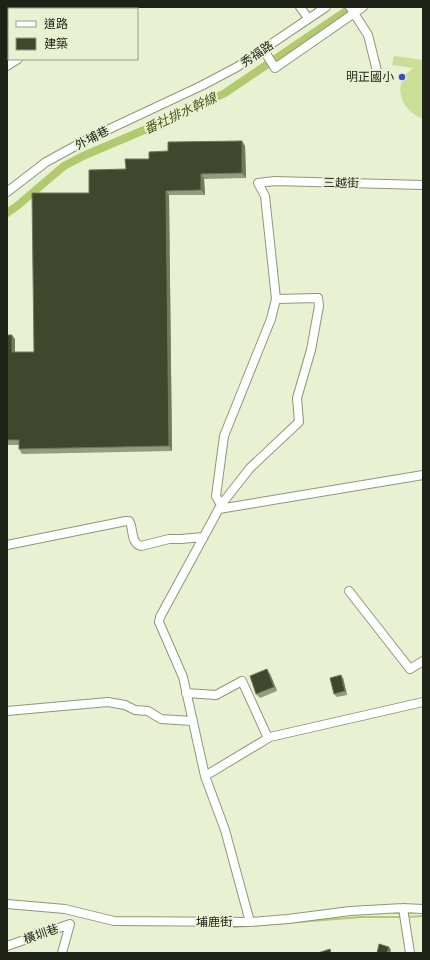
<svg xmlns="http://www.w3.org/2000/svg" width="430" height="960" font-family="Helvetica,'Noto Sans TC',sans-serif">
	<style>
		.green { fill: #cbde95 }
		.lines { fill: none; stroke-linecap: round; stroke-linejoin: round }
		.stream { stroke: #b3c96e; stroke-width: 2 }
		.canal { stroke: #b3c96e; stroke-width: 8 }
		.minor-casing { stroke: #8f977a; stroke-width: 10 }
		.minor { stroke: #fff; stroke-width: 8 }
		.wall { fill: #949c80 }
		.shaded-wall { fill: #727a5e }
		.building { fill: #40472d; stroke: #727a5e }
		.poi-dot { fill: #394ec1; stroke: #e8f1d2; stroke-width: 1.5 }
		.labels { text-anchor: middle; stroke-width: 4; stroke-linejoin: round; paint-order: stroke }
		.street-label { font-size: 12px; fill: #1f2217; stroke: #e8f1d2 }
		.poi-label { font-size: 12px; fill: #1f2217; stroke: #e8f1d2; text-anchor: end }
		.water-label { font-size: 13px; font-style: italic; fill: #4b5918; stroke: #e8f1d2 }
	</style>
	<rect width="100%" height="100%" fill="#e8f1d2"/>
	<path class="green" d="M394,56L423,60V118C419,118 417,116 414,114C402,106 396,90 404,77C406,73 410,71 414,68L392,65Z"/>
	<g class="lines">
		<path class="stream" d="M406,917L423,916
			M234,927L361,917H402"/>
		<path class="canal" d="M7,213L17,206L64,166L83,156L177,116L225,93L352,7"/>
		<defs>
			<path id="minor" d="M300,7L308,18
				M350,7L368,35L379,79
				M93,9L96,7
				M263,49L275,68L363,7
				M7,66L18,59
				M7,192L46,162L88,139L201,86L237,67L326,7
				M221,505L250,468L299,422L297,398L311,350L319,306L318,298L276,299
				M219,509L423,475
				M7,545L126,521H129C134,528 130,543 141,546L169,539H181L203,537
				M349,591L410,669L423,661
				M186,693L216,695L242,681L268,738
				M7,711L108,702L125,705L135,710L148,711L161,719L192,721
				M205,776L270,737L423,702
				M7,904L65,909L114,921L250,922L288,919L350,911L403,908L423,909
				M403,908L410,953
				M250,922L225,830L205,776L183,677L159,622L160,617L221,505L216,496L224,436L271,319L276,299L265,196L258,183L275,181L423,185
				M7,946L70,924L62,953"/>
		</defs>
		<use href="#minor" class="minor-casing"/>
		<use href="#minor" class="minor"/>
	</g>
	<path class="wall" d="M242,141L245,146L246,178L204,179L205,195H169L172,451L22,454L19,449V445H7V335L15,339V352H34L89,193L126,169L149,159L168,151Z
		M270,674L277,691L260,698L256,694Z
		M343,678L347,695L337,697L334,694Z"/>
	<path class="shaded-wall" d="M242,141L245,146L246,178L242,173Z
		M201,174L204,179L205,195L201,190Z
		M166,191L169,195L172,451L169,446Z
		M12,335L15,339V357L12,352Z
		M267,669L270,674L277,691L274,687Z
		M341,675L343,678L347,695L345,691Z
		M389,947L391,950L390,953H387Z"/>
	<path class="building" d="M242,141V173L201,174V190L166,191L169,446L19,449V440H7V335H12V352H34L32,193H89V170L126,169L125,159H149V152L168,151V142Z
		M267,669L274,687L256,694L250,676Z
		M341,675L345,691L334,694L330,678Z
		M379,944L389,947L387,953H377Z
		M330,949L331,953H318Z"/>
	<circle class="poi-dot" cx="402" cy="77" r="4"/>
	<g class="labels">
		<g class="street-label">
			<text transform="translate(257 54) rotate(-34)" y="4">秀福路</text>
			<text transform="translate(92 138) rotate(-27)" y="4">外埔巷</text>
			<text transform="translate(341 183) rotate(1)" y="4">三越街</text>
			<text x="214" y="926">埔鹿街</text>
			<text transform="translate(41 934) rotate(-19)" y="4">橫圳巷</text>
		</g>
		<g class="poi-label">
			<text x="394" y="81">明正國小</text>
		</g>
		<g class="water-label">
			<text transform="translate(180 113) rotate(-25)" y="5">番社排水幹線</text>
		</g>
	</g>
	<rect width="430" height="960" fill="none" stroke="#1f2217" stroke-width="16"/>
	<rect x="8" y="8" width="130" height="52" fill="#e8f1d2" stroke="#989e87"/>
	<rect x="16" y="21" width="20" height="6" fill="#ffffff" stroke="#989e87"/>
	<text x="44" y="28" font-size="12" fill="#1f2217">道路</text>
	<rect x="16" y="38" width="20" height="12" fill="#40472d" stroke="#989e87"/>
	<text x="44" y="48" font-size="12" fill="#1f2217">建築</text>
</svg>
